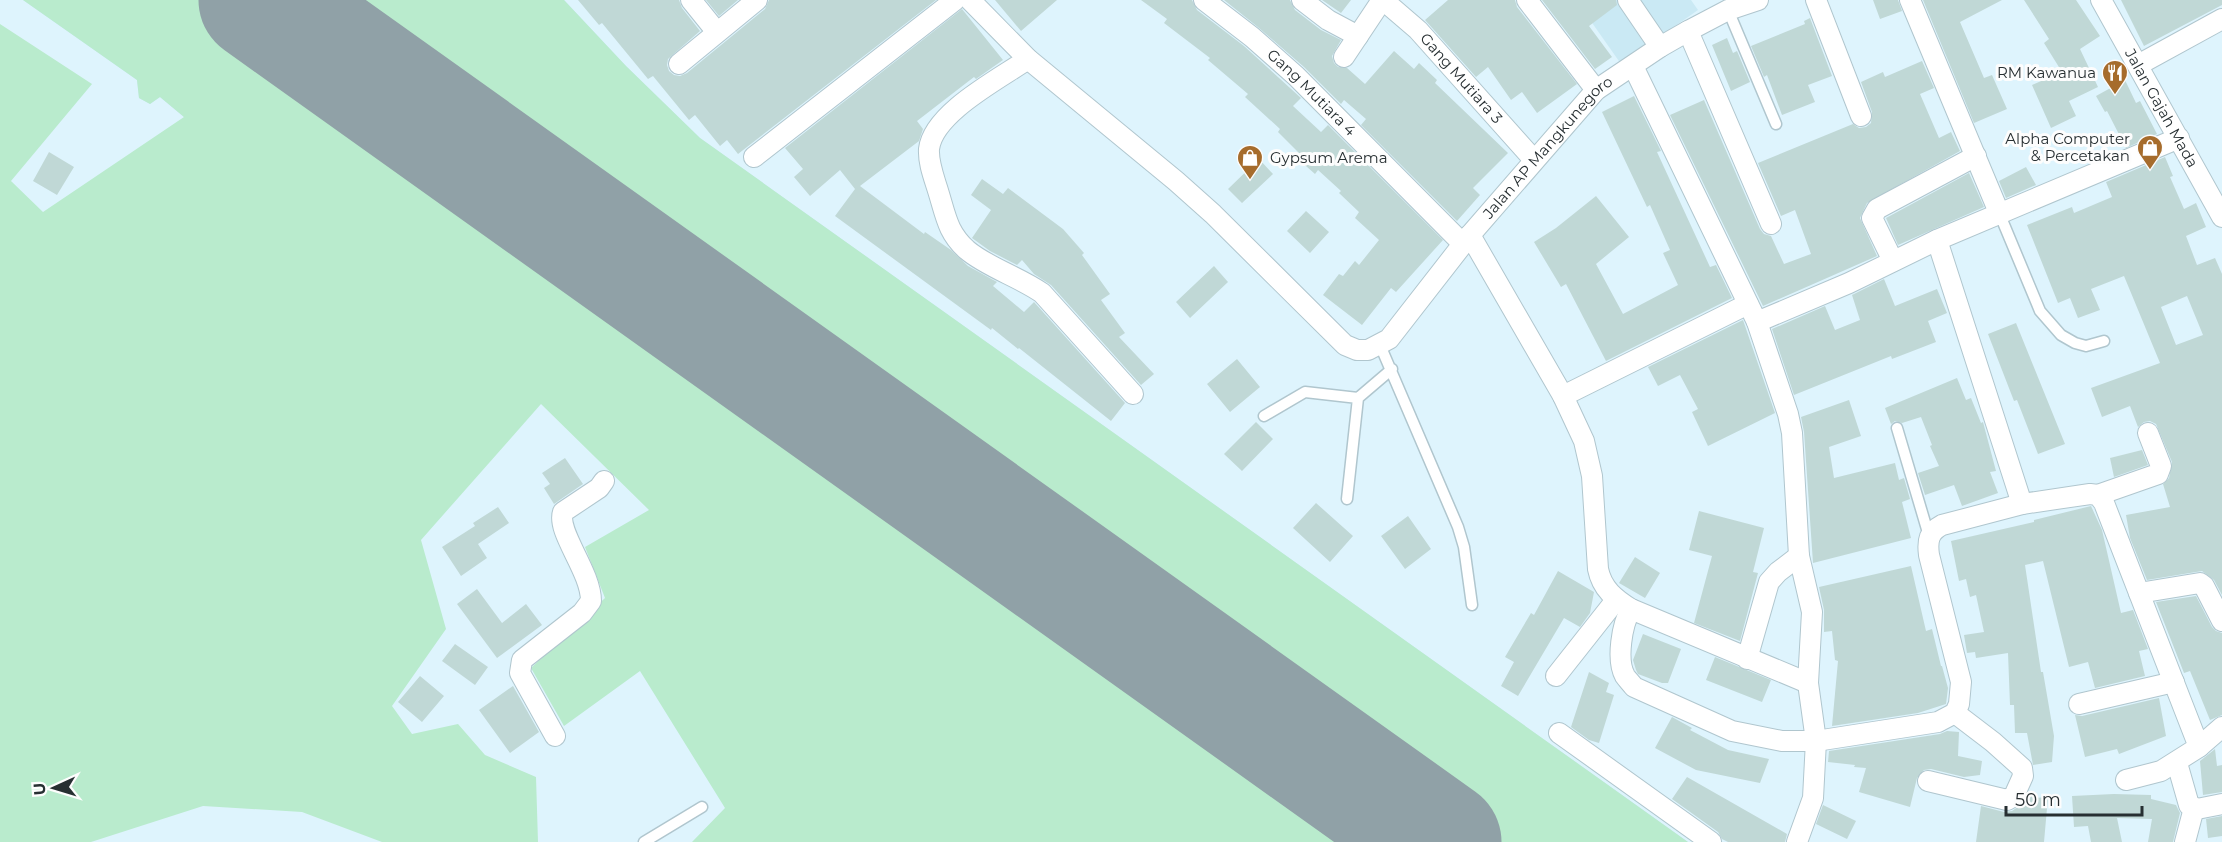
<svg xmlns="http://www.w3.org/2000/svg" width="2222" height="842" font-family="Montserrat,sans-serif">
	<style>
		.built { fill: #cae9f4 }
		.green { fill: #b9ebcd }
		.lines { fill: none; stroke-linecap: round; stroke-linejoin: round }
		.runway { stroke: #90a1a7; stroke-width: 123 }
		.building { fill: #c0d8d6; fill-rule: evenodd }
		.service-casing { stroke: #b0c6ce; stroke-width: 13 }
		.minor-casing { stroke: #b0c6ce; stroke-width: 22 }
		.service { stroke: #fff; stroke-width: 10 }
		.minor { stroke: #fff; stroke-width: 20 }
		.labels { text-anchor: middle; stroke-width: 6; stroke-linejoin: round; paint-order: stroke }
		.poi-label { font-size: 15px; fill: #272f32; stroke: #fdfdfd; text-anchor: end }
		.street-label { font-size: 15px; fill: #272f32; stroke: #fdfdfd }
	</style>
	<rect width="100%" height="100%" fill="#def4fd"/>
	<path class="built" d="M23,0H564L626,66L700,138L1688,842H1248L184,117L160,97L150,104L139,98L137,80Z
		M1576,0H1691L1698,10L1621,64Z"/>
	<path class="green" d="M23,0H205L1385,842H692L725,808L640,671L564,726L531,668L605,598L585,547L649,510L541,404L421,540L446,629L392,706L412,734L458,724L485,755L536,777L538,842H382L302,812L203,806L91,842H0V24L92,84L11,181L43,212L184,117L160,97L150,104L139,98L137,80Z
		M316,0H564L626,66L700,138L1688,842H1494Z"/>
	<g class="lines">
		<path class="runway" d="M260,0L1440,842"/>
	</g>
	<path class="building" d="M578,0H679L682,8L700,31L668,59L667,65L669,71L674,75L680,76L687,73L765,9L769,0H936L738,154L727,140L720,146L695,115L689,120L653,76L648,79L602,23L599,25Z
		M706,0H738L719,16Z
		M995,0H1057L1021,31Z
		M1141,0H1192L1197,10L1244,46L1301,98L1293,106L1321,132L1328,125L1443,240L1396,292L1391,288L1362,325L1323,295L1339,274L1343,276L1355,261L1359,265L1379,240L1355,218L1359,212L1339,193L1341,191L1318,170L1315,174L1298,159L1301,155L1278,132L1280,129L1245,97L1248,94L1208,60L1210,58L1164,23L1167,19Z
		M1224,0H1290L1295,10L1321,30L1341,40L1332,56L1334,63L1338,67L1347,68L1365,84L1394,51L1414,69L1419,63L1437,80L1435,83L1508,153L1473,188L1480,195L1457,221L1361,125L1366,119L1344,100L1341,104L1304,67L1259,28Z
		M1322,0H1351L1341,13Z
		M1448,0H1515L1517,7L1577,84L1537,113L1522,92L1511,100L1488,67L1476,77L1425,20Z
		M1542,0H1616L1617,5L1589,26L1612,57L1595,69Z
		M1873,0H1898L1902,11L1880,19Z
		M1923,0H2002L1960,22L1984,78L1992,75L2007,109L1974,123Z
		M2024,0H2076L2100,36L2080,49L2098,87L2069,101L2076,116L2051,128L2032,85L2062,72L2044,43L2049,39Z
		M2121,0H2222V5L2144,46Z
		M962,9L1003,60L976,79L974,77L917,121L923,129L919,141L860,186L924,234L925,232L951,250L968,266L997,282L993,286L1024,312L1034,302L1125,403L1111,421L1019,348L1018,349L992,328L991,330L835,216L855,189L840,170L810,196L794,177L803,169L785,148Z
		M1810,18L1832,76L1808,85L1815,102L1782,115L1767,75L1764,77L1751,46L1805,24L1804,21Z
		M1727,38L1733,53L1737,51L1750,82L1731,91L1712,45Z
		M1922,61L1934,88L1920,94L1939,138L1951,132L1960,151L1867,203L1860,218L1877,256L1763,306L1670,115L1704,100L1760,229L1764,234L1771,236L1784,264L1811,254L1795,210L1781,216L1758,163L1853,124L1859,128L1866,127L1871,123L1872,112L1861,82L1883,72L1885,77Z
		M2125,80L2136,103L2140,101L2157,134L2126,148L2107,111L2105,112L2096,96Z
		M1634,96L1661,151L1657,152L1710,267L1716,265L1732,298L1606,361L1566,284L1561,287L1534,242L1556,228L1596,196L1629,237L1596,264L1623,314L1678,285L1663,253L1670,250L1650,205L1647,207L1602,112Z
		M49,152L74,167L57,195L33,181Z
		M2165,157L2173,176L2170,177L2184,209L2196,203L2206,227L2186,236L2197,265L2215,258L2222,274V595L2214,580L2202,571L2147,580L2130,538L2126,515L2170,507L2163,484L2169,478L2172,462L2156,424L2150,421L2144,422L2138,427L2130,406L2102,417L2091,388L2160,363L2124,276L2091,289L2100,310L2078,318L2070,298L2058,303L2027,225L2072,207L2074,213L2112,197L2106,182ZM2187,296L2203,335L2176,345L2161,307Z
		M1259,159L1273,174L1242,203L1228,189Z
		M2026,167L2036,185L2006,198L1999,181Z
		M1969,173L1984,207L1898,245L1886,218Z
		M982,179L1003,194L1008,188L1063,229L1084,253L1082,255L1110,294L1101,300L1125,333L1119,337L1154,374L1141,385L1051,285L1034,274L1022,260L1017,265L990,251L972,238L991,210L971,195Z
		M1306,211L1329,232L1310,253L1287,231Z
		M1214,266L1228,282L1190,318L1176,302Z
		M1884,279L1895,306L1937,289L1947,313L1928,321L1936,342L1892,359L1891,356L1794,395L1772,329L1825,306L1835,330L1860,320L1852,295Z
		M1743,320L1775,413L1708,446L1692,412L1698,409L1680,375L1658,386L1648,367Z
		M2016,323L2065,444L2038,454L2017,400L2014,401L1988,334Z
		M1237,359L1260,387L1230,412L1207,384Z
		M1957,378L1966,400L1971,398L1981,423L1983,422L1996,471L1990,472L1998,493L1962,506L1954,485L1925,495L1918,473L1939,466L1930,446L1932,445L1921,417L1902,423L1895,421L1891,424L1885,408Z
		M1849,400L1861,436L1829,447L1834,478L1895,463L1899,480L1904,478L1910,499L1902,502L1911,538L1813,563L1804,432L1801,417Z
		M1256,422L1273,439L1242,471L1224,454Z
		M2142,450L2148,465L2114,477L2110,458Z
		M565,458L583,484L554,504L544,488L550,484L542,473Z
		M1316,503L1353,536L1330,562L1293,528Z
		M2091,506L2102,530L2121,613L2133,610L2148,649L2139,651L2145,676L2095,688L2088,662L2069,667L2043,561L2025,565L2041,672H2043L2054,736L2052,762L2033,765L2027,733H2015L2014,705H2010L2008,653L1976,658L1975,652L1967,653L1964,635L1984,632L1976,595L1970,597L1966,579L1959,581L1951,541L2034,522V520Z
		M498,507L509,523L478,544L487,558L461,576L442,547L475,526L473,523Z
		M1699,511L1764,528L1753,572L1758,573L1740,641L1694,623L1712,556L1689,550Z
		M1408,516L1431,549L1405,569L1381,536Z
		M1635,557L1660,573L1645,598L1619,583Z
		M1911,566L1926,631L1932,629L1941,666H1942L1948,688L1946,704L1918,713L1832,726L1838,661L1835,660L1832,631L1824,632V610L1819,587Z
		M1558,571L1594,592L1590,613L1580,627L1564,618L1518,696L1501,686L1514,662L1505,657L1531,613L1534,615Z
		M477,589L502,623L526,604L542,625L497,658L457,604Z
		M2196,596L2212,627L2216,631L2222,633V715L2210,720L2190,671L2184,673L2156,602Z
		M1643,634L1681,649L1668,683H1662L1638,674L1636,670L1633,660Z
		M455,644L488,667L475,685L442,661Z
		M1715,657L1771,680L1762,702L1706,680Z
		M1589,672L1609,683L1606,692L1614,695L1599,743L1589,740L1571,727Z
		M420,676L444,696L422,722L398,702Z
		M513,686L539,732L510,753L479,710Z
		M2159,698L2166,736L2119,754L2117,749L2085,757L2075,715L2082,716Z
		M1672,717L1692,728L1690,730L1728,750L1769,759L1760,783L1696,770L1655,748Z
		M1947,731L1959,732L1958,756L1982,761L1980,775L1964,777L1931,769L1924,770L1917,778L1910,807L1859,792L1866,768L1854,767L1855,765L1828,762L1829,751L1940,734Z
		M2215,749L2217,766L2222,765V792L2203,795L2200,761Z
		M1687,777L1787,834L1785,842H1728L1722,839L1718,832L1672,799Z
		M2030,791H2033L2034,798L2048,797L2044,842H1976L1981,806L2004,812L2012,811L2025,802Z
		M2114,794L2151,795V799L2176,805L2180,813L2173,842H2148L2152,819L2117,818L2122,842H2091L2088,826L2074,827L2072,796Z
		M1823,805L1856,821L1847,839L1816,824Z
		M2222,816V836L2208,838L2206,819Z"/>
	<g class="lines">
		<defs>
			<path id="service" d="M1728,10L1776,124
				M2000,215L2040,311L2061,335L2075,343L2086,346L2104,341
				M1380,345L1458,527L1464,547L1472,605
				M1264,416L1305,392L1358,398L1392,369
				M1897,428L1929,536
				M1347,499L1358,398
				M644,842L702,807"/>
			<g id="minor">
				<path d="M691,0L716,31"/>
				<path id="s1" d="M970,0L1028,59L1176,181L1213,214L1345,345L1357,350H1368L1389,339L1470,235L1596,90L1660,47L1688,31L1728,10L1758,0"/>
				<path id="s2" d="M1204,0L1252,37L1296,76L1463,244"/>
				<path d="M1302,0L1328,20L1358,36"/>
				<path id="s3" d="M1383,0L1418,30L1534,160"/>
				<path d="M1527,0L1596,90"/>
				<path d="M1628,0L1660,47"/>
				<path d="M1816,0L1861,116"/>
				<path d="M1910,0L2000,215"/>
				<path id="s4" d="M2101,0L2222,217"/>
				<path d="M1688,31L1771,224"/>
				<path d="M1344,57L1382,0"/>
				<path d="M1028,59C999,79 933,113 929,149C928,164 935,180 939,194C946,217 948,233 967,250C987,267 1019,277 1042,293L1133,394"/>
				<path d="M679,64L757,0"/>
				<path d="M2138,65L2222,19"/>
				<path d="M1633,66L1757,322L1788,414L1792,433L1799,556L1812,612L1808,683L1816,741L1813,798L1797,842"/>
				<path d="M754,157L955,0"/>
				<path d="M1470,235L1563,396L1584,441L1592,476L1598,569C1602,589 1615,599 1631,609L1808,683"/>
				<path d="M1937,240L2022,504"/>
				<path d="M1893,261L1872,218L1877,209L1976,156"/>
				<path d="M1757,322L1849,283L1937,240L2179,138"/>
				<path d="M1563,396L1748,304"/>
				<path d="M2098,495L2158,474L2161,466L2148,433"/>
				<path d="M2139,593L2200,583L2204,586L2222,621"/>
				<path d="M1631,609C1622,624 1616,660 1625,676C1627,679 1631,683 1634,687L1732,731L1782,741H1816L1938,722L1955,713L1959,704L1961,682L1929,555C1927,540 1929,532 1942,525L2022,504L2090,494L2098,495L2104,503L2199,747L2161,771L2126,780"/>
				<path d="M1747,659L1769,582L1778,572L1799,556"/>
				<path d="M1556,676L1616,600"/>
				<path d="M2079,704L2174,682"/>
				<path d="M1559,733L1711,842"/>
				<path d="M555,736L520,673L522,660L582,613L591,601C591,571 556,532 563,512L599,488L604,481"/>
				<path d="M2199,747L2222,727"/>
				<path d="M2177,763L2189,805L2197,809L2222,804"/>
				<path d="M1928,781L2007,800L2014,796L2023,776L2022,768L1993,742L1955,713"/>
				<path d="M2185,842L2194,808"/>
			</g>
		</defs>
		<use href="#service" class="service-casing"/>
		<use href="#minor" class="minor-casing"/>
		<use href="#service" class="service"/>
		<use href="#minor" class="minor"/>
	</g>
	<defs>
		<symbol id="restaurant-pin" viewBox="-11 -11 22 30"><path d="M0 17L-7.5 6A9.5 9.5 0 1 1 7.5 6Z" fill="#a66c2c" stroke="#fdfdfd"/><path d="M-5-6h1v4h1v-4h1v4h1v-4h1v5L-1.5 .5V6h-2V.5L-5-1ZM5-6V6H3V1.5H1.5Q1.5-4 5-6Z" fill="#fff"/></symbol>
		<symbol id="shop-pin" viewBox="-11 -11 22 30"><path d="M0 17L-7.5 6A9.5 9.5 0 1 1 7.5 6Z" fill="#a66c2c" stroke="#fdfdfd"/><path d="M-5-2.5h2.3a2.7 3.5 0 0 1 5.4 0H5L5.5 6h-11ZM-1.5-2.5h3a1.5 2.3 0 0 0-3 0Z" fill="#fff"/></symbol>
	</defs>
	<g fill-rule="evenodd">
		<use href="#restaurant-pin" x="2100" y="58" width="30" height="40"/>
		<use href="#shop-pin" x="2135" y="133" width="30" height="40"/>
		<use href="#shop-pin" x="1235" y="143" width="30" height="40"/>
	</g>
	<g class="labels">
		<g class="poi-label">
			<text x="2096" y="78">RM Kawanua</text>
			<text x="2130" y="144">Alpha Computer<tspan x="2130" dy="17">&amp; Percetakan</tspan></text>
			<text x="1270" y="163" text-anchor="start">Gypsum Arema</text>
		</g>
		<g class="street-label">
			<text dy="5" stroke="none"><textPath href="#s3" startOffset="111">Gang Mutiara 3</textPath></text>
			<text dy="5" stroke="none"><textPath href="#s2" startOffset="142">Gang Mutiara 4</textPath></text>
			<text dy="5" stroke="none"><textPath href="#s4" startOffset="124">Jalan Gajah Mada</textPath></text>
			<text dy="5" stroke="none"><textPath href="#s1" startOffset="807">Jalan AP Mangkunegoro</textPath></text>
		</g>
	</g>
	<g transform="translate(54 788) rotate(266)" stroke="#fdfdfd" stroke-width="4.5" paint-order="stroke">
	<path d="M0-4.5L10 22L0 15L-10 22Z" fill="#272f32"/>
	<text y="-9" font-size="16" font-weight="bold" text-anchor="middle" fill="#272f32">U</text>
	</g>
	<path d="M2006 806v9h136v-9" fill="none" stroke="#272f32" stroke-width="3"/>
	<text x="2015" y="806" font-size="18" fill="#272f32" stroke="#fdfdfd" stroke-width="4.5" paint-order="stroke">50 m</text>
</svg>
